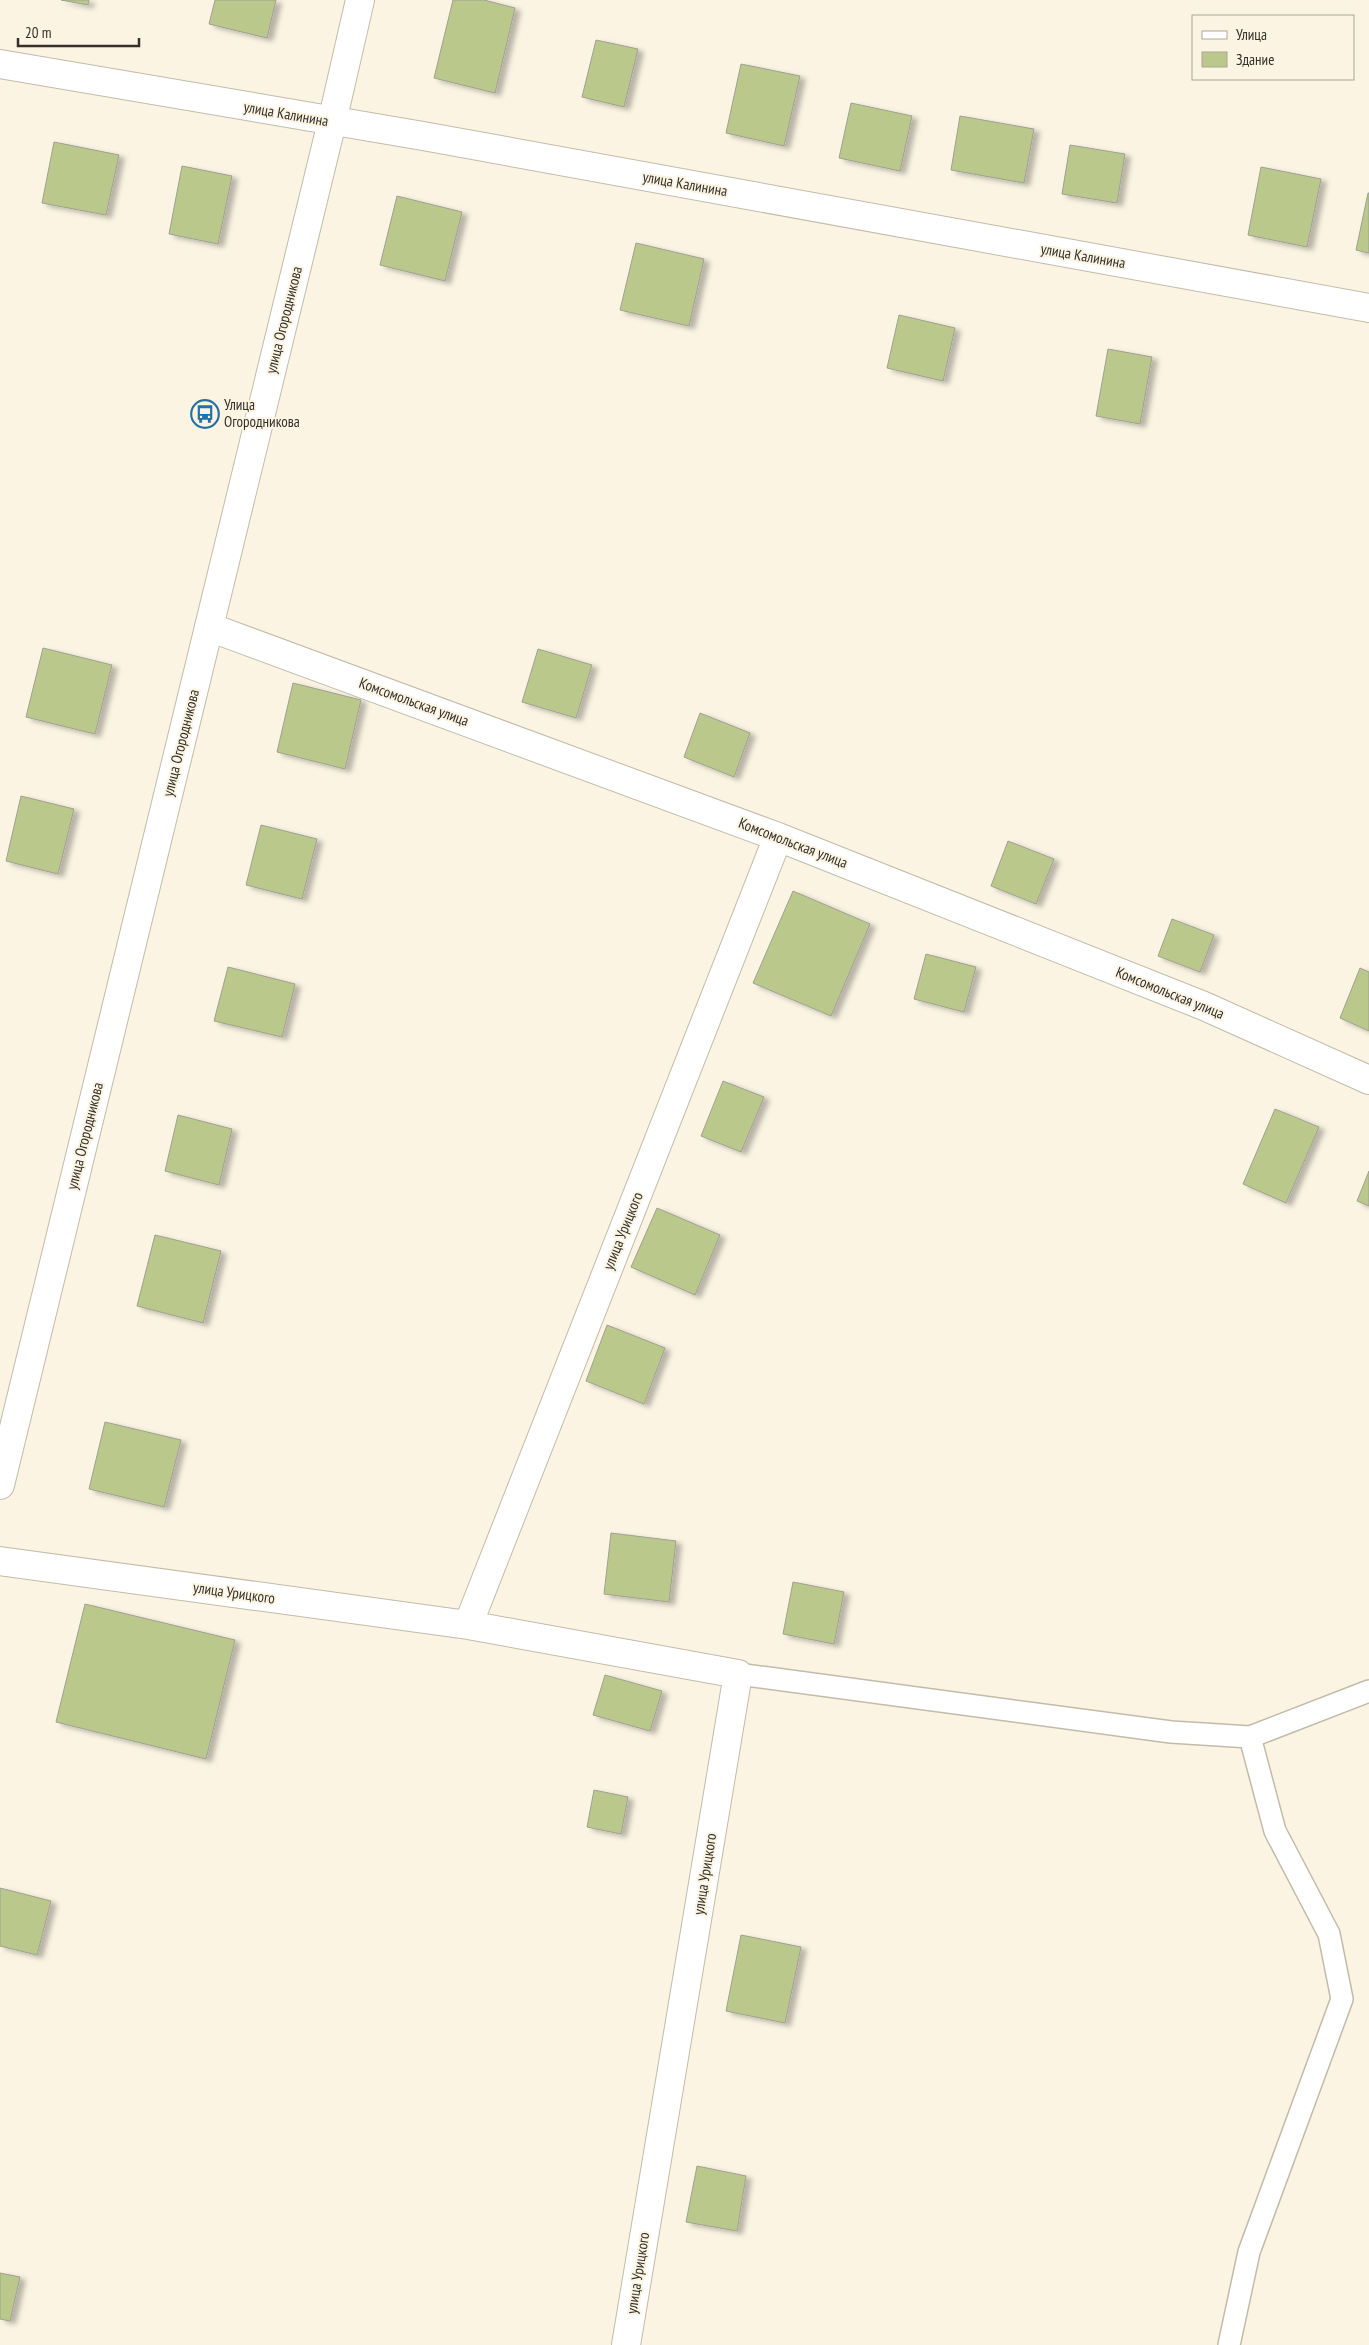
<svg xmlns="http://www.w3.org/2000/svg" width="1369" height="2345" font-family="'PT Sans Narrow',sans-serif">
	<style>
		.building { fill: #bbc88b; stroke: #9da190; filter: url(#shadow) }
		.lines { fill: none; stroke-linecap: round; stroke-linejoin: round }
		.service-casing { stroke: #c2bbaa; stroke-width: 24 }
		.minor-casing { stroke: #c2bbaa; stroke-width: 30 }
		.tertiary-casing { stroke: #c2bbaa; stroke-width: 30 }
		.service { stroke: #fff; stroke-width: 21 }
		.minor { stroke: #fff; stroke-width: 28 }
		.tertiary { stroke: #fff; stroke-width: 28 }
		.labels { text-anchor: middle; stroke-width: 4; stroke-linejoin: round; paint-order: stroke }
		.street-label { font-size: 15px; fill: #33302a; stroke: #fbf4e3 }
		.poi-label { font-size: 15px; fill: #33302a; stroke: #fbf4e3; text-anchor: start }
	</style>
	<defs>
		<filter id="shadow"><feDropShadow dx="5.5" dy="3" stdDeviation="2.5" flood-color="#0004"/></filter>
	</defs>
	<rect width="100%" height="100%" fill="#fbf4e3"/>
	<path class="building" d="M61,0H89L88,5Z
		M215,0H276L267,38L209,24Z
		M453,0H484L515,8L495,93L434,78Z
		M596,40L638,49L624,107L582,97Z
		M741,64L800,76L784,146L726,133Z
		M851,103L912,116L900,171L839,158Z
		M960,116L1034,129L1024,183L951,170Z
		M54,142L119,155L106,215L42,203Z
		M1070,145L1125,154L1117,203L1062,194Z
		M182,166L232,176L218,244L169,234Z
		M1261,167L1321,179L1307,247L1248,235Z
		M1368,193H1369V253L1356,250Z
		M397,196L462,212L445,281L380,265Z
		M636,243L704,259L689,326L620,310Z
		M899,315L955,328L943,381L887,368Z
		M1108,349L1152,357L1140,424L1096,416Z
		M43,648L112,665L95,734L26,717Z
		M538,649L592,665L576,718L522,702Z
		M293,683L361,700L345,769L277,752Z
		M700,713L750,733L734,777L684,757Z
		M21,796L74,809L58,874L6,861Z
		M261,825L317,839L302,899L246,885Z
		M1008,841L1054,859L1036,904L991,886Z
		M793,891L870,924L831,1016L753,983Z
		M1172,919L1214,935L1200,972L1158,956Z
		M926,954L976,967L964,1012L914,999Z
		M228,967L295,984L282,1037L214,1021Z
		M1360,968L1369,972V1031L1340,1018Z
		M723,1081L764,1097L741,1152L701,1136Z
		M1275,1109L1319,1127L1286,1203L1243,1184Z
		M178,1115L232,1129L219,1185L165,1171Z
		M1369,1171V1206L1357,1201Z
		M657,1208L720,1235L695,1295L631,1267Z
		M155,1235L221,1251L203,1323L137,1306Z
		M607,1325L665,1348L644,1404L586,1381Z
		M105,1422L181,1440L164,1507L89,1489Z
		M611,1533L676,1541L669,1602L604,1594Z
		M793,1582L844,1592L834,1644L783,1634Z
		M85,1604L235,1640L206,1759L56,1722Z
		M605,1675L662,1691L650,1731L593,1715Z
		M594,1790L628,1797L621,1834L587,1827Z
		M0,1888L51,1901L37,1955L0,1946Z
		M741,1935L801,1947L785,2023L726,2011Z
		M697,2166L746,2176L737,2231L686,2222Z
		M0,2273L20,2277L10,2321L0,2319Z"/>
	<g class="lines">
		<defs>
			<path id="service" d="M738,1674L1171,1732L1250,1737L1369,1691
				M1229,2345L1249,2252L1342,1999L1329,1934L1275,1831L1250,1737"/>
			<path id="minor" d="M209,627L778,837L1204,1006L1369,1080
				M0,1561L468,1625L738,1674L626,2345
				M468,1625L778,837"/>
			<path id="tertiary" d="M0,64L423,136L1369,308
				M0,1485L332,122L360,0"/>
		</defs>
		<use href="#service" class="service-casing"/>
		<use href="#minor" class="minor-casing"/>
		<use href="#tertiary" class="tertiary-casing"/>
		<use href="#service" class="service"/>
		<use href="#minor" class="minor"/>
		<use href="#tertiary" class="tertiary"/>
	</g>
	<defs>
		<symbol id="bus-ring" viewBox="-11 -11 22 22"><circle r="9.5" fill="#fbf4e3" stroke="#2670a3" stroke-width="1.5"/><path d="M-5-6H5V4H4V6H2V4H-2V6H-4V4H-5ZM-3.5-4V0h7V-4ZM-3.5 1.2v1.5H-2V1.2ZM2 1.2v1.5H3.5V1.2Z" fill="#2670a3"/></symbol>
	</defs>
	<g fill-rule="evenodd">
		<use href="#bus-ring" x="189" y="398" width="32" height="32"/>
	</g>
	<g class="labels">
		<g class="street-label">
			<text transform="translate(286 114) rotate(10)" y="5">улица Калинина</text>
			<text transform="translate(685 184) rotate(10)" y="5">улица Калинина</text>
			<text transform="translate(1083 256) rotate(10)" y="5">улица Калинина</text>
			<text transform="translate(284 320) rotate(-76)" y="5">улица Огородникова</text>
			<text transform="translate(414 702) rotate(20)" y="5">Комсомольская улица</text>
			<text transform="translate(181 743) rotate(-76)" y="5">улица Огородникова</text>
			<text transform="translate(793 843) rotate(21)" y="5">Комсомольская улица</text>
			<text transform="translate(1170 993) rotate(22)" y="5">Комсомольская улица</text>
			<text transform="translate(85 1136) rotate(-76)" y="5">улица Огородникова</text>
			<text transform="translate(623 1231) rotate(-68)" y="5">улица Урицкого</text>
			<text transform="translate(234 1593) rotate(8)" y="5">улица Урицкого</text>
			<text transform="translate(705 1874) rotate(-81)" y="5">улица Урицкого</text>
			<text transform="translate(638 2273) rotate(-81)" y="5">улица Урицкого</text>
		</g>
		<g class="poi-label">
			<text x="224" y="410">Улица<tspan x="224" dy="17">Огородникова</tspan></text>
		</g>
	</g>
	<rect x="1192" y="15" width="162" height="65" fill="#fbf4e3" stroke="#aba699"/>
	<rect x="1202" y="31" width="25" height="8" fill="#ffffff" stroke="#aba699"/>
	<text x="1236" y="40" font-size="15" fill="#33302a">Улица</text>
	<rect x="1202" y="52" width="25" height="15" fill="#bbc88b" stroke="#aba699"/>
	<text x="1236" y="65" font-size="15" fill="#33302a">Здание</text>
	<path d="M18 38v8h121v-8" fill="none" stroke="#33302a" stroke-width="2.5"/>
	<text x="25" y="38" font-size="15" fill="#33302a" stroke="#fbf4e3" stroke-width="4" paint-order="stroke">20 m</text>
</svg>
